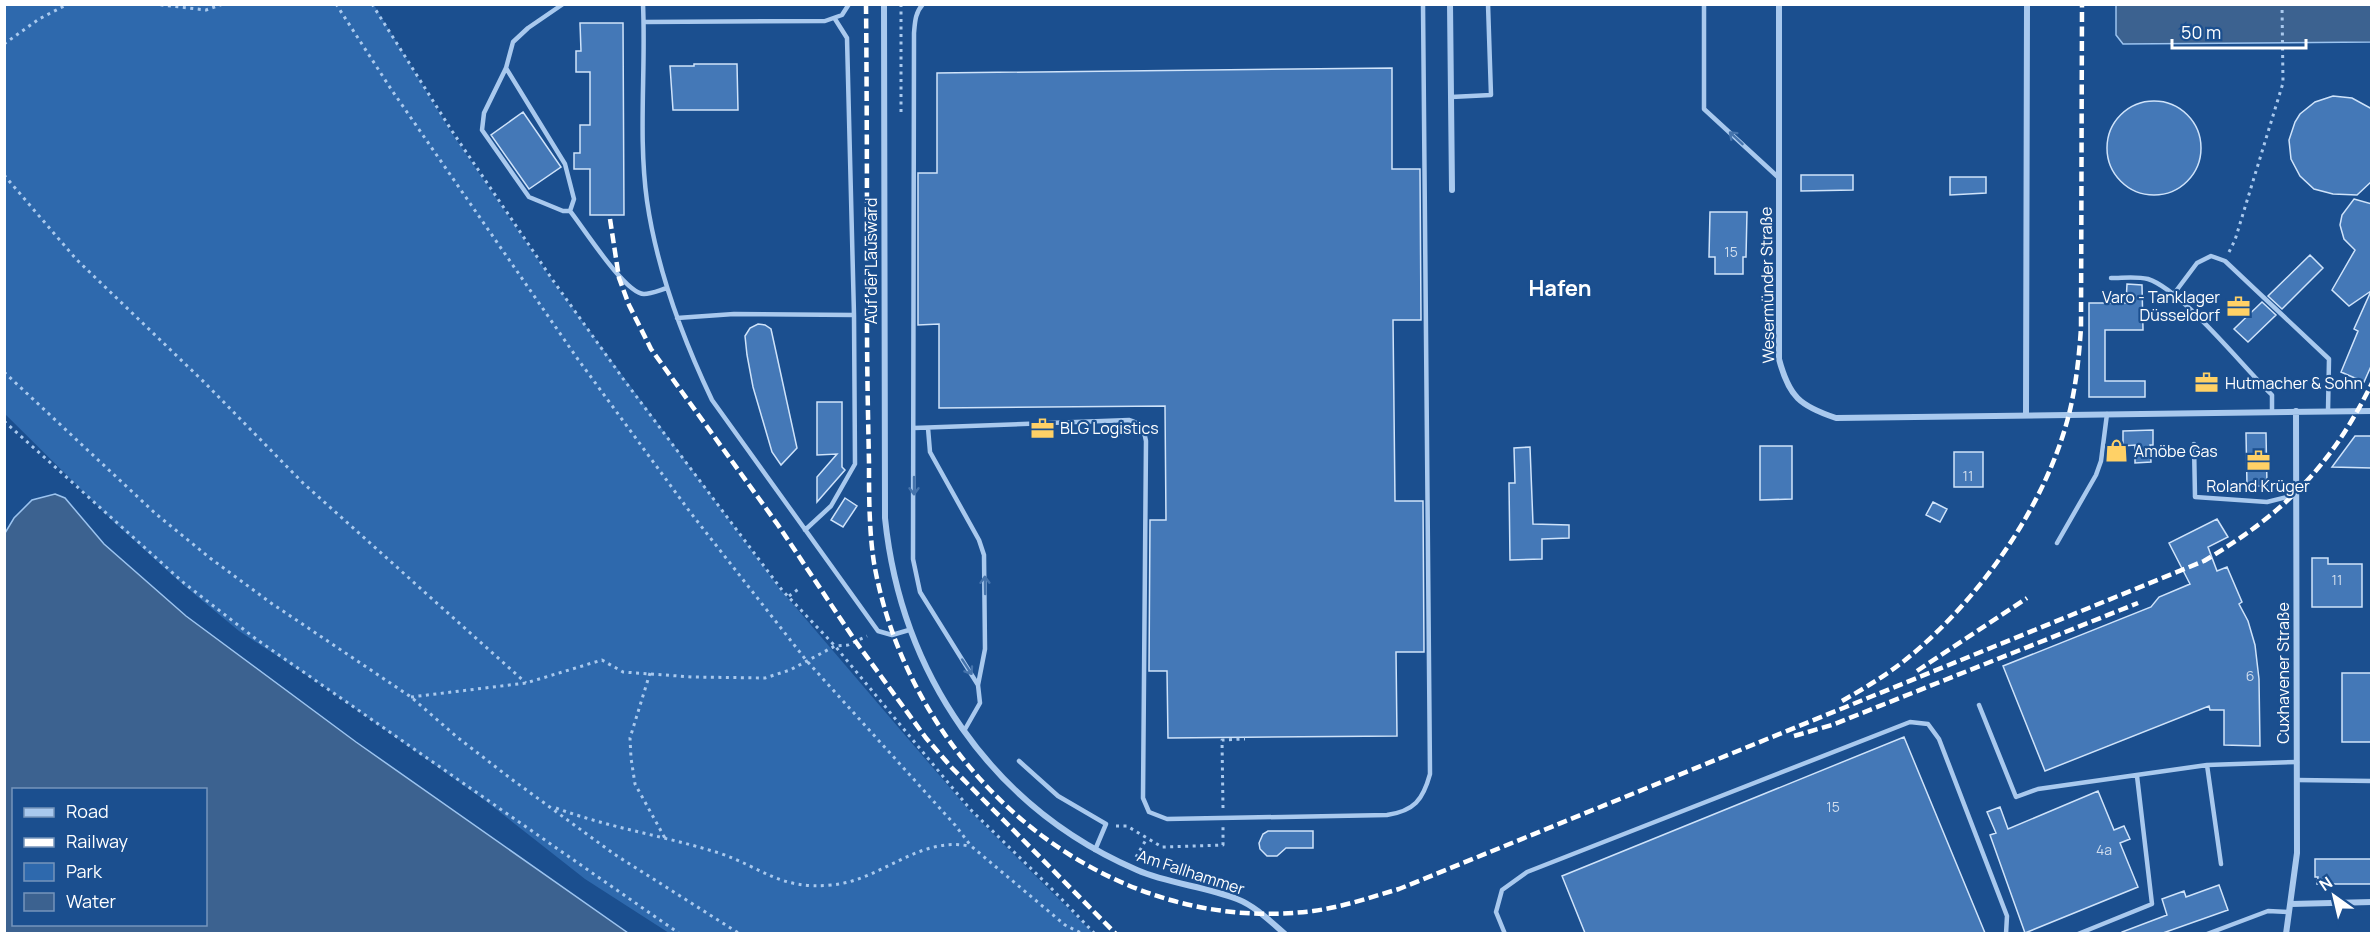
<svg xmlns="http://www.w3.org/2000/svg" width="2376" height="938" font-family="Manrope,sans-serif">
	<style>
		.green { fill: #2e69ad }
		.water { fill: #3c6290; stroke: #9cc4f0; stroke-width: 1.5; fill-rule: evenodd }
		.building { fill: #4478b7; stroke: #cfe3fa; stroke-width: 1.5 }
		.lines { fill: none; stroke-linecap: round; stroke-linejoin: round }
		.path { stroke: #a9c9ee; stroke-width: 3; stroke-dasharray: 3 4.5; stroke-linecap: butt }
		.lane { stroke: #a9c9ee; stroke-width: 4.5 }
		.street { stroke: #a9c9ee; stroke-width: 6 }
		.rail { stroke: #fff; stroke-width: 4.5; stroke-dasharray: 10 4.5; stroke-linecap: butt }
		.oneway { stroke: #4674ac }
		.labels { text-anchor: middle; stroke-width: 4.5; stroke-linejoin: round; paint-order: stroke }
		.number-label { font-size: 14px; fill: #d0dded }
		.street-label { font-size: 16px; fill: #fff; stroke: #1b4f8f }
		.poi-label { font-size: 16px; fill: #fff; stroke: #1b4f8f; text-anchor: start }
		.district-label { font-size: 22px; font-weight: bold; fill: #fff; stroke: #1b4f8f }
	</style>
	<rect width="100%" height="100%" fill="#1b4f8f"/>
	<path class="green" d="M4,5H374L451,132L552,280L781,590L969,810L1093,933H669L585,879L487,802L326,688L239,631L181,583L116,524L5,414Z"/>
	<path class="water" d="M2116,5H2371V42L2123,44L2116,35Z
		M55,494L65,498L104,544L186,616L356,742L628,933H5V533L14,518L32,500ZM14,790H206V924H14Z"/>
	<path class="building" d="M580,23H623L624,215H590V169H574V153H580V125H590V72H576V51H581Z
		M694,64H737L738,110H673L670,66H694Z
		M1392,68V169H1420L1421,320H1393L1395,501H1423L1424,652H1396L1397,736L1168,738L1167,671H1149L1150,520H1166L1165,406L939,408V324L918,325V173H937V73Z
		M2333,96L2352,98L2372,109V181L2357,195L2333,194L2314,189L2300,176L2291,159L2289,140L2295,122L2300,114L2315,102Z
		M2107 148a47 47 0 1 1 94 0a47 47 0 1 1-94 0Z
		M523,112L561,167L529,189L491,135Z
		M1801,175H1853V190L1801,191Z
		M1950,177H1986V193L1950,195Z
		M2354,199L2372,204V364L2364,382L2341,372L2358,331L2354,329L2371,291L2349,306L2332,290L2355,250L2344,239L2340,225L2342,215Z
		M1710,212H1747L1746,257H1743V274H1715V257H1709Z
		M2310,255L2323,268L2282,309L2268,296Z
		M2127,284L2142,285L2143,330H2105V381H2145V397H2089V303H2126Z
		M2262,302L2276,315L2248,342L2234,329Z
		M758,324L765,325L771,329L797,448L781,465L772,452L753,387L747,355L745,336L750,328Z
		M817,402H842V467L845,470L817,502V477L837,454L817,455Z
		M2153,430V445H2150L2151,462L2135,463V445L2123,446V431Z
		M2246,433H2266L2267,486H2247Z
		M2355,436H2372V468L2332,467Z
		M1760,446H1792V499L1760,500Z
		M1530,447L1533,524L1569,525V538L1542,539V559L1510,560L1509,483H1515L1514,448Z
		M1954,452H1983V487H1954Z
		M845,498L857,506L843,527L831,520Z
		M1933,502L1947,509L1940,522L1926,515Z
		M2217,519L2228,537L2208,547L2217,571L2227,567L2242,602L2239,604L2248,621L2255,645L2259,679L2260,746L2224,745V710H2210L2209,706L2045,771L2003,666L2151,607L2159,597L2190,584L2169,543Z
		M2312,558H2328V564H2362V607H2312Z
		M2342,673H2372V742H2342Z
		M1904,737L1985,933H1585L1562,876Z
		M2098,791L2114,830L2124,826L2130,839L2120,843L2138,887L2025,933L1990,835L1996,833L1987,812L2000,807L2008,829Z
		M1268,831H1313V848H1286L1277,856H1267L1260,849L1259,843L1263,834Z
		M2315,859H2372V884H2317L2318,877H2315Z
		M2219,885L2228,910L2163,933H2122V932L2167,915L2162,899L2184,891L2186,897Z"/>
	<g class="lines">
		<path class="path" d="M153,4L206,10L223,4
			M336,4L391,89L577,358L690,512L806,660L955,825L971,846L1065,925L1083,934
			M372,4L452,131L552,279L624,380L782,590L835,646L970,809L1051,888L1095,934
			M901,4V116
			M4,44L39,19L68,4
			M4,175L76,259L205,383L303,483L526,683
			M2229,252L2235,240L2283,83L2282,4
			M4,372L156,514L210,558L271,603L411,697L457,737L510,778L614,854L740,934
			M4,421L184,583L256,639L680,934
			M789,596L800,588
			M650,673L630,738L631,758L635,784L666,840
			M411,697L526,683L602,660L623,672L692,677L765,678L790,670L835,646L848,645L867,636
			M556,808C610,828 665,836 719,853C763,868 780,890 831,885C881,881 918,836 969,846
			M1223,808L1222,740L1245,739
			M1116,826H1127L1162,847L1223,845V827
			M1136,857L1147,838"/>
		<path class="lane" d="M563,4L528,28L513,42L506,68L484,113L482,130L529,197L563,211H570
			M643,4C646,70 638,136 647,201C657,270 682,337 712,400L878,631L892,635L909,630
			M923,4C915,13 915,22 914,33L913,559L920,592L978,685
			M1704,4V109L1779,178
			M644,22L825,21L842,15L849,4
			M506,68L565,164L574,199L570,211
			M1451,97L1491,95L1488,4
			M570,211C583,227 625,294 644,294C651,294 660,290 667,288
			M2111,278C2123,278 2136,276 2148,279C2182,290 2243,367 2272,395V411
			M2173,295L2197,263L2211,256L2225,261L2329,359L2328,411
			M677,318L734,314L854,315
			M914,428L1129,420C1141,423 1144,430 1146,441L1143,798L1149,812L1167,819L1387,815C1414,811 1423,800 1430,774L1423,4
			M928,428L930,452L979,540L984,555L985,649L978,685L980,703L964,731
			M2194,444L2195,497L2267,502L2295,495
			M805,530L831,506L855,464L854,315L847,38L835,19
			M2057,543L2096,475L2101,461L2107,414
			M1979,705L2016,797L2038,789L2207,765L2297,762
			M1019,761L1058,796L1106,824L1095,850
			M2207,765L2221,864
			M2297,780L2372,781
			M1505,934L1496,912L1502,890L1527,872L1910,722L1928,724L1939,739L2007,916L2006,934
			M2078,934L2152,904L2137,776
			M2207,934L2268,911L2289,912"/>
		<path class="street" d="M884,4L885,518C901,673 991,807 1137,870C1169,884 1204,886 1237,899C1255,906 1270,921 1285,934
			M1450,4L1452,190
			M1779,4V359C1789,397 1800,406 1836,418L2372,411
			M2026,415L2027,4
			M2291,904L2372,902
			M2286,934L2297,853L2296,411"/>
		<path class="rail" d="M866,4C867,110 867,216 867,322C867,369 868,415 869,462C869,496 869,530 874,563C896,688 976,803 1087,865C1156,904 1234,921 1313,911C1343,907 1371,897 1399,889L2204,561C2283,514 2331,467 2372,383
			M610,219L619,278L629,305L651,349L778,525L856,642L926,738L952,768L1116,934
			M1917,671L2027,598
			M1842,701C1863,689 1885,676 1904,661C1978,602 2046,506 2069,414C2076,386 2079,357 2081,328L2082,4
			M1794,736L1832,725L2138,603"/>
	</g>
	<defs><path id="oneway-shaft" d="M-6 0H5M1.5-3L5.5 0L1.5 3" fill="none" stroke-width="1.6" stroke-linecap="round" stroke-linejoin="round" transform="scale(1.5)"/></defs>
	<g class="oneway">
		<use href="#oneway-shaft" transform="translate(1736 138) rotate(-137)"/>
		<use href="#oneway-shaft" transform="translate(914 486) rotate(90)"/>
		<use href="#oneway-shaft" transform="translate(985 585) rotate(-91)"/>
		<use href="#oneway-shaft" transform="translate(967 667) rotate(57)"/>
	</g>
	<defs>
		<symbol id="office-bare" viewBox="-9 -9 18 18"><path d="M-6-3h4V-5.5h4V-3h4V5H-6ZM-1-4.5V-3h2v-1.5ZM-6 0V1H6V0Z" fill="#ffd166" stroke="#1b4f8f" stroke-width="2.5" paint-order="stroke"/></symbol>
		<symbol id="shop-bare" viewBox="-9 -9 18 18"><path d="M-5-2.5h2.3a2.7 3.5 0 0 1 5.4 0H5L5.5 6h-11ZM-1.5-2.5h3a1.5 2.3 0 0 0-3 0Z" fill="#ffd166" stroke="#1b4f8f" stroke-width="2.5" paint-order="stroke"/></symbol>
	</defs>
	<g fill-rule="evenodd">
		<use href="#office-bare" x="2222" y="290" width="33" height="33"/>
		<use href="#office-bare" x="2190" y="366" width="33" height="33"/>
		<use href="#office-bare" x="1026" y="412" width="33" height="33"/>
		<use href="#shop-bare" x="2100" y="434" width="33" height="33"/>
		<use href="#office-bare" x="2242" y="444" width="33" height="33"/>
	</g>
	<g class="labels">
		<g class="number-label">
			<text x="1731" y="257">15</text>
			<text x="1968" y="481">11</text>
			<text x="2337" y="585">11</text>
			<text x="2250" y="681">6</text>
			<text x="1833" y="812">15</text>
			<text x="2104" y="855">4a</text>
		</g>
		<g class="street-label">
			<text transform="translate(871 261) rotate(-90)" y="6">Auf der Lausward</text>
			<text transform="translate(1767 285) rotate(-91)" y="6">Wesermünder Straße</text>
			<text transform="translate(2283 673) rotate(-90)" y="6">Cuxhavener Straße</text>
			<text transform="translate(1191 872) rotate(18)" y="6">Am Fallhammer</text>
		</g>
		<g class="poi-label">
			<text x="2220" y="303" text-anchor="end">Varo - Tanklager<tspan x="2220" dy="18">Düsseldorf</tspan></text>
			<text x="2225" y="389">Hutmacher &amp; Sohn</text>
			<text x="1060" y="434">BLG Logistics</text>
			<text x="2134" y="457">Amöbe Gas</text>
			<text x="2258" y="492" text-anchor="middle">Roland Krüger</text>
		</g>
		<g class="district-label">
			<text x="1560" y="296">Hafen</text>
		</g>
	</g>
	<rect width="2376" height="938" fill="none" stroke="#ffffff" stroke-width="12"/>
	<rect x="12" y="788" width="195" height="138" fill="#1b4f8f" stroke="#7695bc" stroke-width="1.5"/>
	<rect x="24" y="808" width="30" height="9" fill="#a9c9ee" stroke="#7695bc" stroke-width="1.5"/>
	<text x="66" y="818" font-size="18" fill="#ffffff">Road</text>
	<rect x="24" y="838" width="30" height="9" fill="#ffffff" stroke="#7695bc" stroke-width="1.5"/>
	<text x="66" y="848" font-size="18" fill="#ffffff">Railway</text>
	<rect x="24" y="863" width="30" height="18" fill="#2e69ad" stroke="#7695bc" stroke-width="1.5"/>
	<text x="66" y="878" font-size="18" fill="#ffffff">Park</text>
	<rect x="24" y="893" width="30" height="18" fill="#3c6290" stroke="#7695bc" stroke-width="1.5"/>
	<text x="66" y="908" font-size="18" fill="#ffffff">Water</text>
	<g transform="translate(2334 896) rotate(326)" stroke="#1b4f8f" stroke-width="4.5" paint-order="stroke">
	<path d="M0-4.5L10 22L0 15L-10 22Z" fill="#ffffff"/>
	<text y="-9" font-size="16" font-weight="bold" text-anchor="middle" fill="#ffffff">N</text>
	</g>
	<path d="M2172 39v9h134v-9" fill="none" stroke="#ffffff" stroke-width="3"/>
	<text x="2181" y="39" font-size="18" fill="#ffffff" stroke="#1b4f8f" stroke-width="4.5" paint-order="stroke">50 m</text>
</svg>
